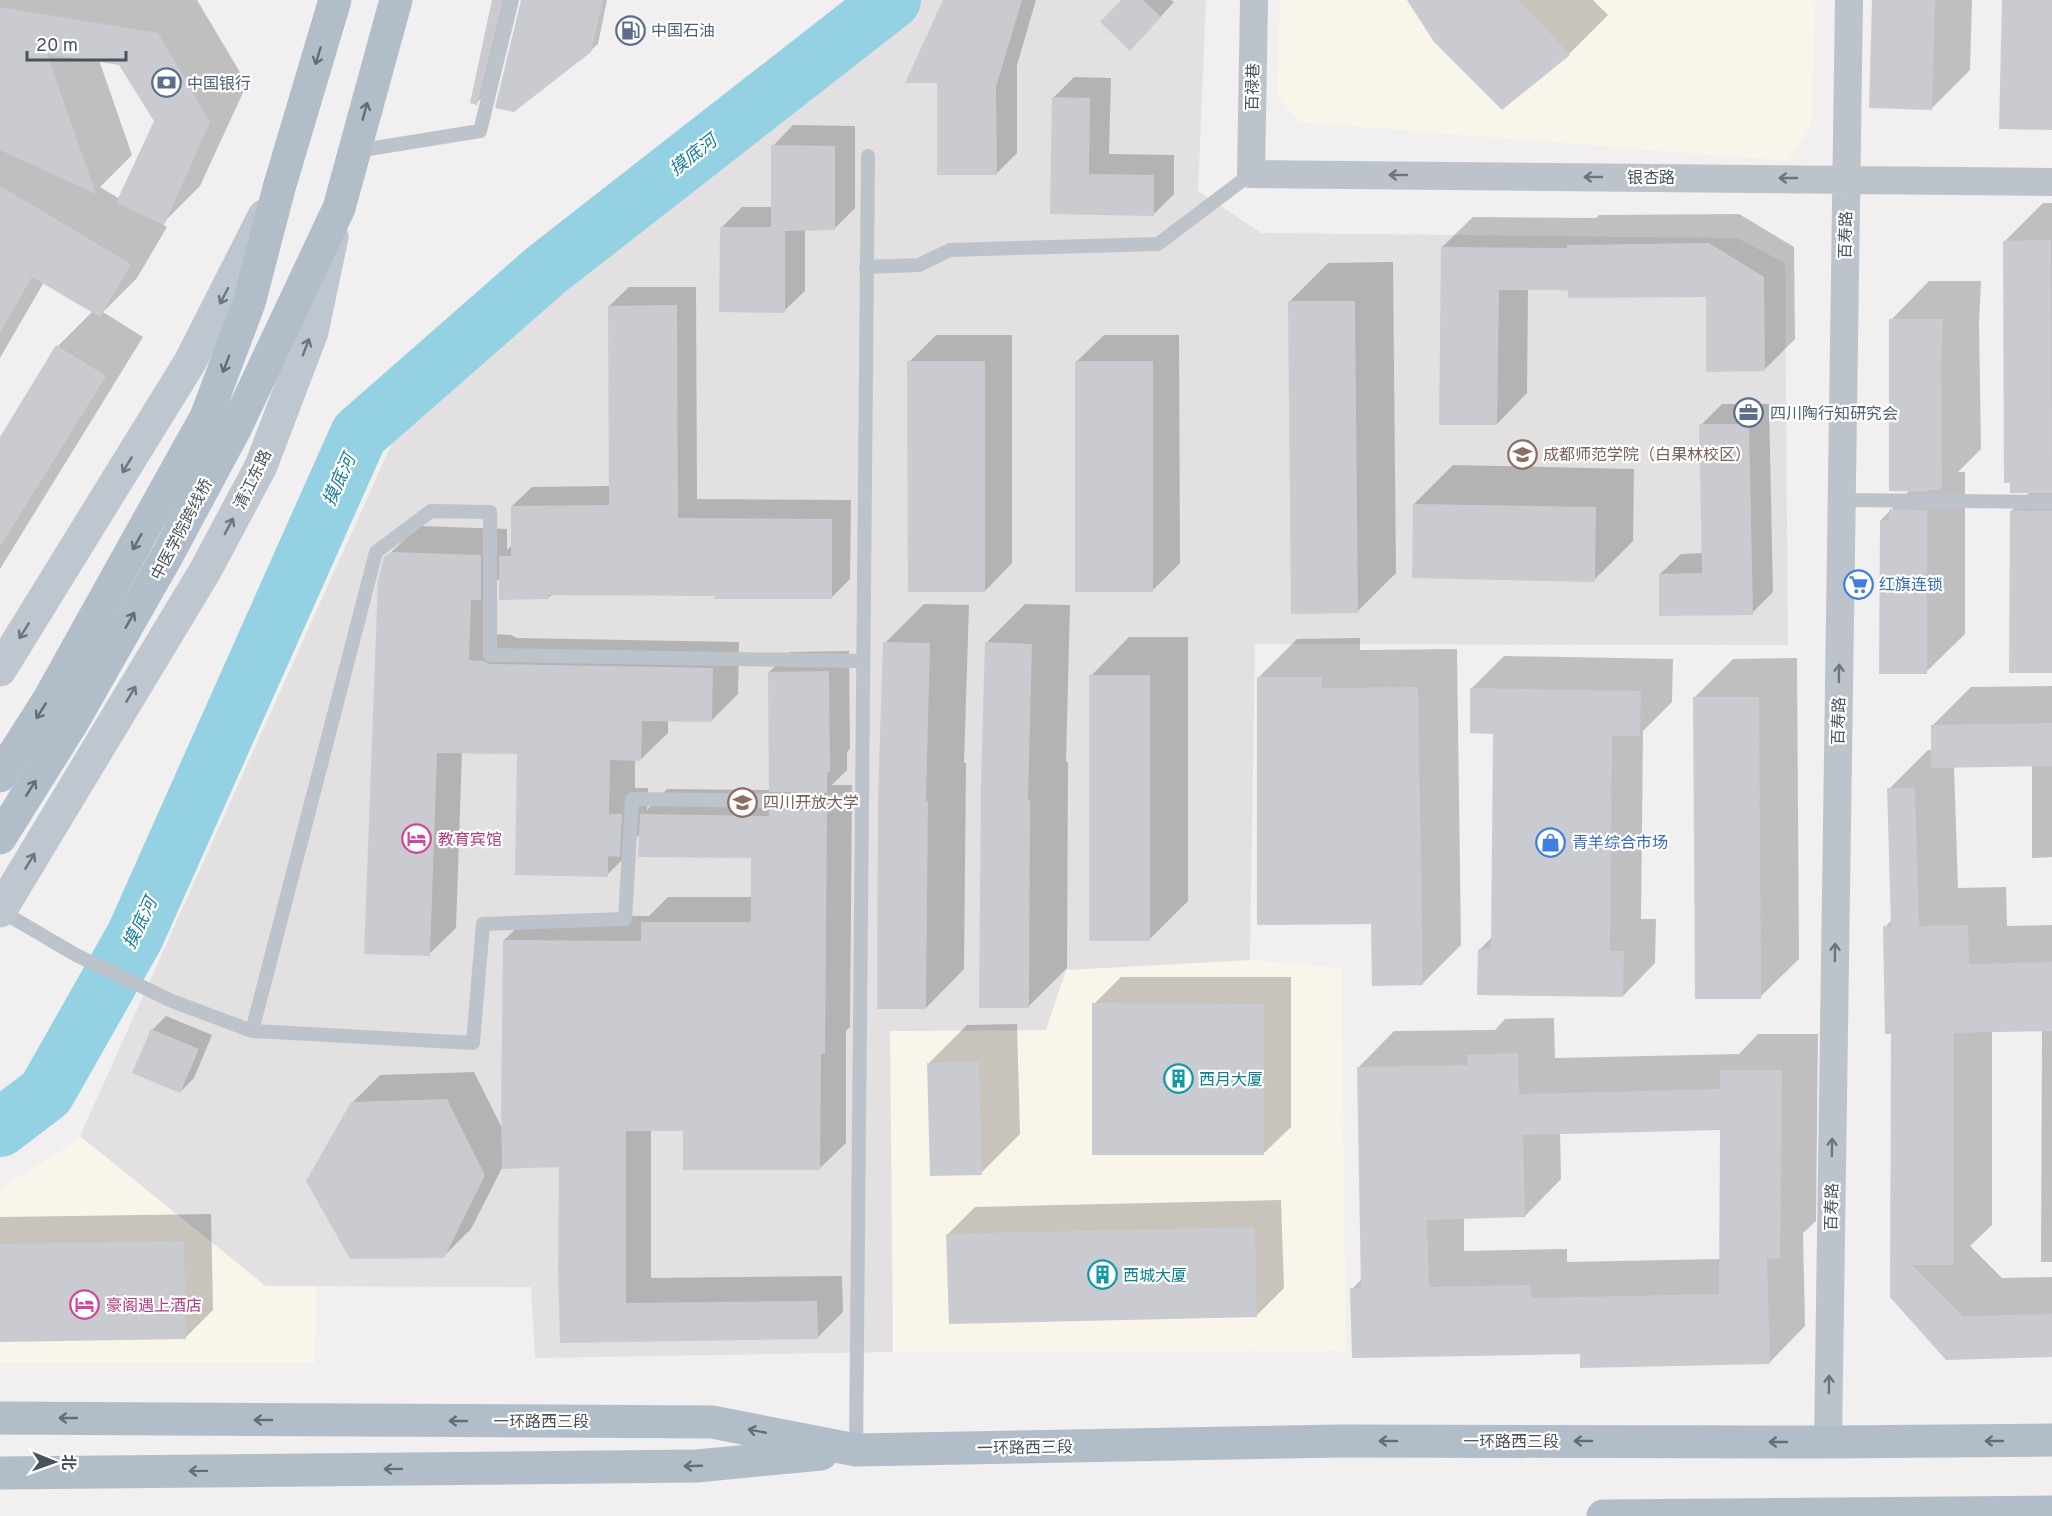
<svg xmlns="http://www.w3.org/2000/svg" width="2052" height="1516" font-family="Overpass,'Noto Sans SC',sans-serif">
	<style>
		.commercial { fill: #faf5ea }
		.education { fill: #e2e0e0 }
		.shadow { fill: #0003; fill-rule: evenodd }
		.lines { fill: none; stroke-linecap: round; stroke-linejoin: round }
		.river { stroke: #94d1e2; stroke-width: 58 }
		.building { fill: #c9cbd1; fill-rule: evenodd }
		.service { stroke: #bcc3ca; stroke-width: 14 }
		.minor { stroke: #bcc3ca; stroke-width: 28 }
		.secondary { stroke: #bec7d0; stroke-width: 33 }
		.primary { stroke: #b1beca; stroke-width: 33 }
		.primary-bridge { stroke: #b1beca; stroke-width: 33 }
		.oneway { stroke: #636d76 }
		.oneway2 { stroke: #6c747c }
		.oneway3 { stroke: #6c757d }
		.labels { text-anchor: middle; stroke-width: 4.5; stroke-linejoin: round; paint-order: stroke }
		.service-label { font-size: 16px; fill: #4e5e75; stroke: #fff; text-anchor: start }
		.street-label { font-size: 16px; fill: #49525a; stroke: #fff }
		.education-label { font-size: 16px; fill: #785e54; stroke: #fff; text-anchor: start }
		.shop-label { font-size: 16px; fill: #366cbe; stroke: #fff; text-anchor: start }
		.hotel-label { font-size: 16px; fill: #b23c85; stroke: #fff; text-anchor: start }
		.culture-label { font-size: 16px; fill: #0d838f; stroke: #fff; text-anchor: start }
		.water-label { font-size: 18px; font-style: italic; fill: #1c7f99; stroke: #fff }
	</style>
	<rect width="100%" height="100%" fill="#f1efef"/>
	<path class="commercial" d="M1280,0H1815L1811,127L1788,161L1300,122L1277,96Z
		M1250,960L1341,968L1346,1351L893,1352L890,1031L1046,1030L1066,970Z
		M80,1136L265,1286H316L315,1363H0V1189L55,1155Z"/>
	<path class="education" d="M918,0H1206L1198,191L1261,233L1737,238L1785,263L1788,645L1255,644L1250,960L1066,970L1046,1030L890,1031L893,1352L535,1358L531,1287L266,1286L80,1136L398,430Z"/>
	<path class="shadow" d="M0,0H197L247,84L200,186L162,224L167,227L137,278L103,312L143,337L0,569V440L58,346L93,311L44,282L0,358ZM99,60L120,64L156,120L120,199L100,187L132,155Z
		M493,0H507L483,96L477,103Z
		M522,0H607L598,44L590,51Z
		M945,0H1036L1017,65V153L996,174Z
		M1123,0H1171L1174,2L1144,35Z
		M1410,0H1593L1608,15L1569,54L1502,108Z
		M1873,0H1972L1970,70L1932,108Z
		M1074,77L1111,78L1109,154L1174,155V194L1153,215L1051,213L1053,98Z
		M793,125L855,126V208L834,229H805V291L784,311L721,228L742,207H772L773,146Z
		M2043,203H2052V672L2011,511L2031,491L2004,242Z
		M1739,214L1794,247L1795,339L1764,370L1707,295L1528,289L1527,393L1497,424L1442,247L1473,217L1596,218L1599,215Z
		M1393,262L1396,573L1357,612L1289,302L1328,263Z
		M1929,281H1981L1979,323L1981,449L1958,472H1965V634L1926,672L1881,520L1910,490L1891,320Z
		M629,287H696L697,499L851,500L850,579L831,598L716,595L553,594L548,598L501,578L497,581L495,634L511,635L517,638L739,642L738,694L712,720H668V733L641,759H635V788H648L647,810L667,789L771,790L769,672L790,652L849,651L850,749L847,752V770L832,785H852L850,1027L846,1031V1143L820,1168L684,1130L651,1129V1278L842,1276L843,1312L817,1338L562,1341L561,1166L502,1168L471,1229L443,1257L352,1103L380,1075L474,1072L503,1130L504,940L530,915L649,916L668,897H753V857L640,834L634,840V848L607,875L519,752L462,751L456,928L429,954L385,558L419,526L507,529V550L513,544L512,506L532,487L611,486L609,306Z
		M936,335H1012V563L985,591L909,362Z
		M1104,335H1179L1180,563L1152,591L1076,362Z
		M1722,404H1769L1773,592L1752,613L1660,574L1681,554L1703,553L1701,425Z
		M1453,465L1634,469L1633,541L1594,580L1414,504Z
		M924,604L969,605L964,763H966L964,969L926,1008L885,643Z
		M1025,604L1070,605L1066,762H1068L1067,968L1028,1007L986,643Z
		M1129,637H1188V901L1150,939L1091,676Z
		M1360,638V650L1457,649L1461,945L1422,984L1372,923L1258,678L1297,639Z
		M1504,656L1673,659L1672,702L1643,731L1641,919H1656L1655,963L1623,996L1479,950L1493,936L1495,732L1472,688Z
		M1797,658L1799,959L1760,997L1695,697L1733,659Z
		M2052,686V857L2032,858V765L1954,766L1958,888L2006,887L2007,926L2052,925V1262H2041L2042,1030L1992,1031V1225L1970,1246L2002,1278L2052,1277V1356L1891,1296L1892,1033L1885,927L1892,920L1889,789L1928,750H1932V726L1971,687Z
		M1121,977H1291V1127L1263,1154L1094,1004Z
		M166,1016L212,1035L194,1078L180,1092L134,1072L153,1029Z
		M1554,1018L1555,1058L1739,1054L1758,1034H1818L1816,1221L1803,1233L1805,1326L1769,1363L1581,1352L1352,1289L1363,1278L1358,1068L1394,1031L1495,1030L1505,1019ZM1721,1128L1720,1259L1567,1262V1249L1464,1251V1217L1525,1216L1561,1179L1560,1132Z
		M1017,1024L1020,1134L981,1173L928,1064L967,1025Z
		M1281,1200L1284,1288L1256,1316L948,1234L975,1207Z
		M211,1214L213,1310L185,1338L0,1340V1217Z"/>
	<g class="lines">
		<path class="river" d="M0,1128L46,1093L135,936L359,434L546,270L892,0"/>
	</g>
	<path class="building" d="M492,0H503L477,105L470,103Z
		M521,0H603L591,52L514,112L495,108Z
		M943,0H1022L996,87L997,175H937V83H905Z
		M1121,0H1143L1161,17L1130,51L1100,22Z
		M1407,0H1519L1570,55L1502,110L1434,42Z
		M1872,0H1935L1932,110L1869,108Z
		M2002,0H2052V130L1999,129Z
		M0,7L158,33L210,122L164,225L116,203L154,121L119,65L47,54L96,194L0,150Z
		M1052,97L1090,98L1089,174L1154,175V216L1050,214Z
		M771,145L835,146V230L785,231V313L719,312L720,227H771Z
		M0,186L131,264L100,317L32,277L0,333Z
		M2051,240L2052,493H2010V483H2004L2003,241Z
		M1709,243L1764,277L1765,371L1706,372V297L1568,298V290H1499L1497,425H1439L1441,247L1567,248V245Z
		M1288,301H1355L1358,613L1291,614Z
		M677,305L678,518L832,519V599H714V596L549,595V599L499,600V556H511V506L609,505L608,306Z
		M1889,319H1943L1941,363L1942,490H1927V492L1889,491Z
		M56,345L106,376L0,547V437Z
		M907,361H985V592H908Z
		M1075,361H1153V592H1075Z
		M1699,424H1749L1753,615L1659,616V574L1702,573Z
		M1413,504L1596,507L1595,582L1412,578Z
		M1889,509L1927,510V674H1879L1880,520H1889Z
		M2010,511H2052V673H2009Z
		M391,552L481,555V600H471L469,660L483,661L490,664L713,668L712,722L642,721L641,761L610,760L609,814H622L620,857L608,856V877L515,875L517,754L437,753L430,956L364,954L378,580L384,557Z
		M883,642L930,643L926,801H928L926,1009H877L878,800Z
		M985,642L1032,644L1028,800H1030L1029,1008H979L981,782Z
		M829,671L830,772H827V793L769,792L768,672Z
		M1089,675H1150V941H1089Z
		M1257,677H1322V688L1418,687L1423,985L1372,986L1371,924L1257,925Z
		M1470,688L1641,691L1640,736H1612L1610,951H1624L1623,997L1477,995L1478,949H1491L1493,734L1470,733Z
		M1693,697H1759L1761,999H1695Z
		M2052,723V766L1931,768V725Z
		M1887,788H1915L1919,926L1968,925L1969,964L2052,962V1031L1954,1033V1265H1912L1963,1316L2052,1314V1357L1946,1360L1890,1297L1891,1034H1885L1883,926H1891Z
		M769,810L827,811L825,1054H821L820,1170H683V1131H626V1303L817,1301L818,1339L560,1343L558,1270L559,1167L502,1169L501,1112L503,940L641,941V922H751V858L638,857L640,814L769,816Z
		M1092,1003L1264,1004V1155H1092Z
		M151,1029L199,1049L180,1093L132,1073Z
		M1518,1053L1519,1094L1720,1089V1070H1782L1780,1259L1767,1258L1770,1364L1580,1368V1354L1352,1358L1350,1288H1361L1357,1067L1468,1065L1467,1055ZM1720,1130L1719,1294L1531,1298V1285L1429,1287L1427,1220L1525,1217L1523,1135Z
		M979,1062L982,1175L930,1176L927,1063Z
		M447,1099L485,1175L444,1258L350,1259L306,1181L351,1102Z
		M1255,1227L1257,1317L949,1324L946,1234Z
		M184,1241L186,1339L0,1342V1244Z"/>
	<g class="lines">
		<path class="service" d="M356,151L480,131L512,0
			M866,267L919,265L950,250L1158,244L1251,174
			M1842,500L2052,502
			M1,911L76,955L172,1001L252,1031L473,1043L483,924L625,919L632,799L862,802
			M252,1031L376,552L431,511L490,512V655L863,661
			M856,1450L868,156"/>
		<path class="minor" d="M1254,0L1251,174L2052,182
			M1828,1442L1849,0"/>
		<path class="secondary" d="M0,670L190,362L264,216
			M0,911L205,571L261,466L312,332L332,237"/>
		<path class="primary" d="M235,429L339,208L396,0
			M0,776L49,699L206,417L249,303L279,188L335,0
			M0,1418L712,1422L856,1450L1341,1441L1828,1442L2052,1440
			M0,1473L697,1466L821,1454
			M1603,1516L2052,1512"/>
		<path class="primary-bridge" d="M0,838L72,723L168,554L235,429"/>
	</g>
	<defs><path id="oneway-shaft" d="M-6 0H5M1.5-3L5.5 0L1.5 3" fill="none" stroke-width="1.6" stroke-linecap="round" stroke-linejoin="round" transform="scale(1.5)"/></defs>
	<g class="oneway">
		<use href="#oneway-shaft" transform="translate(318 56) rotate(107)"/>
		<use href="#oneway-shaft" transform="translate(365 111) rotate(-75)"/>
		<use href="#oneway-shaft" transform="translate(226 364) rotate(111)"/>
		<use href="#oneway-shaft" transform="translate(137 542) rotate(119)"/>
		<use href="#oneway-shaft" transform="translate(130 620) rotate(-60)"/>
		<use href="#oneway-shaft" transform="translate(41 711) rotate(122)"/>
		<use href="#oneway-shaft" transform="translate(31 788) rotate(-58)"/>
		<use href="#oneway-shaft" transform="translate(68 1418) rotate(-180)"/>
		<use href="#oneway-shaft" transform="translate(263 1420) rotate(-180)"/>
		<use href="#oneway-shaft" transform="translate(458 1421) rotate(-180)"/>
		<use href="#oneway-shaft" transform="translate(757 1431) rotate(-169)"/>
		<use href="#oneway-shaft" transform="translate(1388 1441) rotate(-180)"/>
		<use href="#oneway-shaft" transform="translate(1583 1441) rotate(-180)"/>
		<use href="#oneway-shaft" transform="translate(1994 1441) rotate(180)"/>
		<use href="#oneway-shaft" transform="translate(1778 1442) rotate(-180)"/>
		<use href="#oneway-shaft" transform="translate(693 1466) rotate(178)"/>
		<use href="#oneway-shaft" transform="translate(393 1469) rotate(179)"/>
		<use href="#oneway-shaft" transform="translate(198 1471) rotate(179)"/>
	</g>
	<g class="oneway2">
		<use href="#oneway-shaft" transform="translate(1398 175) rotate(-180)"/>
		<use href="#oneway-shaft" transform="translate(1593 177) rotate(-180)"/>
		<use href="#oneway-shaft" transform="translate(1788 178) rotate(-180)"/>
		<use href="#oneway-shaft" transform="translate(1839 673) rotate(-89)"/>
		<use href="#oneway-shaft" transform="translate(1835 952) rotate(-89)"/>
		<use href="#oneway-shaft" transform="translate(1832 1147) rotate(-89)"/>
		<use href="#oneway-shaft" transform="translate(1829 1384) rotate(-89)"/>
	</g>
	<g class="oneway3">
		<use href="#oneway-shaft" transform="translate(224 296) rotate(117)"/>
		<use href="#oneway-shaft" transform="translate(306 347) rotate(-69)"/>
		<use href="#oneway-shaft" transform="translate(127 465) rotate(121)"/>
		<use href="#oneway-shaft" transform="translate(229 526) rotate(-62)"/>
		<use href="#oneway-shaft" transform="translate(24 631) rotate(122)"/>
		<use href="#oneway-shaft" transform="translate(131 694) rotate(-59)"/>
		<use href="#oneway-shaft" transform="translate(30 861) rotate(-59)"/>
	</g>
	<defs>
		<symbol id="fuel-ring" viewBox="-11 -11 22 22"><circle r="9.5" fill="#fff" stroke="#5c6f8a" stroke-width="1.5"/><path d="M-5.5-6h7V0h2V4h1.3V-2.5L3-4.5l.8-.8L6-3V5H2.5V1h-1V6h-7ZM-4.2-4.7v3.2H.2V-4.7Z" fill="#5c6f8a"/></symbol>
		<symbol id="bank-ring" viewBox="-11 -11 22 22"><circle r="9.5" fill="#fff" stroke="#5c6f8a" stroke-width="1.5"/><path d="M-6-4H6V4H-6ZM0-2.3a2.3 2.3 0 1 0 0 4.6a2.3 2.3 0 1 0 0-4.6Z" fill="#5c6f8a"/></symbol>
		<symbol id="office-ring" viewBox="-11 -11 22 22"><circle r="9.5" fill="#fff" stroke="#5c6f8a" stroke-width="1.5"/><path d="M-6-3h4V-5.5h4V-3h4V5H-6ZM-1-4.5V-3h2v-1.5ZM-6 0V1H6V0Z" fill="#5c6f8a"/></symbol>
		<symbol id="university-ring" viewBox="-11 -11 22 22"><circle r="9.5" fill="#fff" stroke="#8d6e63" stroke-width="1.5"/><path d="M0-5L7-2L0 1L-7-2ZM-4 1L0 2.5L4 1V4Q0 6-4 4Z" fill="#8d6e63"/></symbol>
		<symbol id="supermarket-ring" viewBox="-11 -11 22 22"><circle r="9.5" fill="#fff" stroke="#3f7fe0" stroke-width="1.5"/><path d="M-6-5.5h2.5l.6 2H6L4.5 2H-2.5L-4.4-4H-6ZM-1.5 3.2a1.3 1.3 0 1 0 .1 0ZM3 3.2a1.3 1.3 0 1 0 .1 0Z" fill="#3f7fe0"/></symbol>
		<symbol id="hotel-ring" viewBox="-11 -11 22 22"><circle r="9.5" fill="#fff" stroke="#d1479c" stroke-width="1.5"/><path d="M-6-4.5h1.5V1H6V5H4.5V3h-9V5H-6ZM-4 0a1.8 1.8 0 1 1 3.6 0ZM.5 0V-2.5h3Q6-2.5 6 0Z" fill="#d1479c"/></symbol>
		<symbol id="shop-ring" viewBox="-11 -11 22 22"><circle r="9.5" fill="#fff" stroke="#3f7fe0" stroke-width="1.5"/><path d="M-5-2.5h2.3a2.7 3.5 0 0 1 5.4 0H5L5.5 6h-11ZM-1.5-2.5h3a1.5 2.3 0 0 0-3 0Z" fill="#3f7fe0"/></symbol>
		<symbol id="building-ring" viewBox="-11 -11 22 22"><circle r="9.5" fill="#fff" stroke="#0f9aa8" stroke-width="1.5"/><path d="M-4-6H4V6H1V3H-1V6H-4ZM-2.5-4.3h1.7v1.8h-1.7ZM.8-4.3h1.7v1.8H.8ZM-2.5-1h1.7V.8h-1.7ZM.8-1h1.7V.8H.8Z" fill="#0f9aa8"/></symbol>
	</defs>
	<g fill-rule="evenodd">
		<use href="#fuel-ring" x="614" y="14" width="33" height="33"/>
		<use href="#bank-ring" x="150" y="66" width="33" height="33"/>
		<use href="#office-ring" x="1732" y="396" width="33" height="33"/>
		<use href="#university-ring" x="1506" y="438" width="33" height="33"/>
		<use href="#supermarket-ring" x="1842" y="568" width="33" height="33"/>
		<use href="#university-ring" x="726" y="786" width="33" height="33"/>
		<use href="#hotel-ring" x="400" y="822" width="33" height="33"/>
		<use href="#shop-ring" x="1534" y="826" width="33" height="33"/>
		<use href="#building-ring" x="1162" y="1062" width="33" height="33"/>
		<use href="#building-ring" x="1086" y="1258" width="33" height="33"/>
		<use href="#hotel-ring" x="68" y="1288" width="33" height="33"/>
	</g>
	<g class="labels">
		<g class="service-label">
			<text x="651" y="36">中国石油</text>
			<text x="187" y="89">中国银行</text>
			<text x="1770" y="419">四川陶行知研究会</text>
		</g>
		<g class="street-label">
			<text transform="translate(1252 87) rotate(-89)" y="6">百禄巷</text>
			<text x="1651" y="183">银杏路</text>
			<text transform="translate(1845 235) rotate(-89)" y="6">百寿路</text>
			<text transform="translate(252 479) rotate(-64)" y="6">清江东路</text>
			<text transform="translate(181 529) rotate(-62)" y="6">中医学院跨线桥</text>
			<text transform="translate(1838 721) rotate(-89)" y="6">百寿路</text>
			<text transform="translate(1831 1207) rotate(-89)" y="6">百寿路</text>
			<text x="541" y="1427">一环路西三段</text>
			<text x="1511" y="1447">一环路西三段</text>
			<text transform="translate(1025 1447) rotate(-1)" y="6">一环路西三段</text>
		</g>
		<g class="education-label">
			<text x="1543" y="460">成都师范学院（白果林校区）</text>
			<text x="763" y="808">四川开放大学</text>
		</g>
		<g class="shop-label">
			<text x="1879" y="590">红旗连锁</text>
			<text x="1572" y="848">青羊综合市场</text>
		</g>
		<g class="hotel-label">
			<text x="438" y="845">教育宾馆</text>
			<text x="106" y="1311">豪阁遇上酒店</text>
		</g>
		<g class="culture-label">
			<text x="1199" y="1085">西月大厦</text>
			<text x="1123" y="1281">西城大厦</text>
		</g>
		<g class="water-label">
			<text transform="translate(693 155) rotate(-38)" y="6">摸底河</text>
			<text transform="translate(339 480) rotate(-66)" y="6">摸底河</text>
			<text transform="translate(140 923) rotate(-64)" y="6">摸底河</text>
		</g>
	</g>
	<g transform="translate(54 1462) rotate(91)" stroke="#ffffff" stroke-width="4.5" paint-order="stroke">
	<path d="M0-4.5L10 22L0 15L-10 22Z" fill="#49525a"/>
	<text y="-9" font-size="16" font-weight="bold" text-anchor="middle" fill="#49525a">北</text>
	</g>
	<path d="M27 51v9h99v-9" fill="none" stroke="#49525a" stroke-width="3"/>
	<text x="36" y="51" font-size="18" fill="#49525a" stroke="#ffffff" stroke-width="4.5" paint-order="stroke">20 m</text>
</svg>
